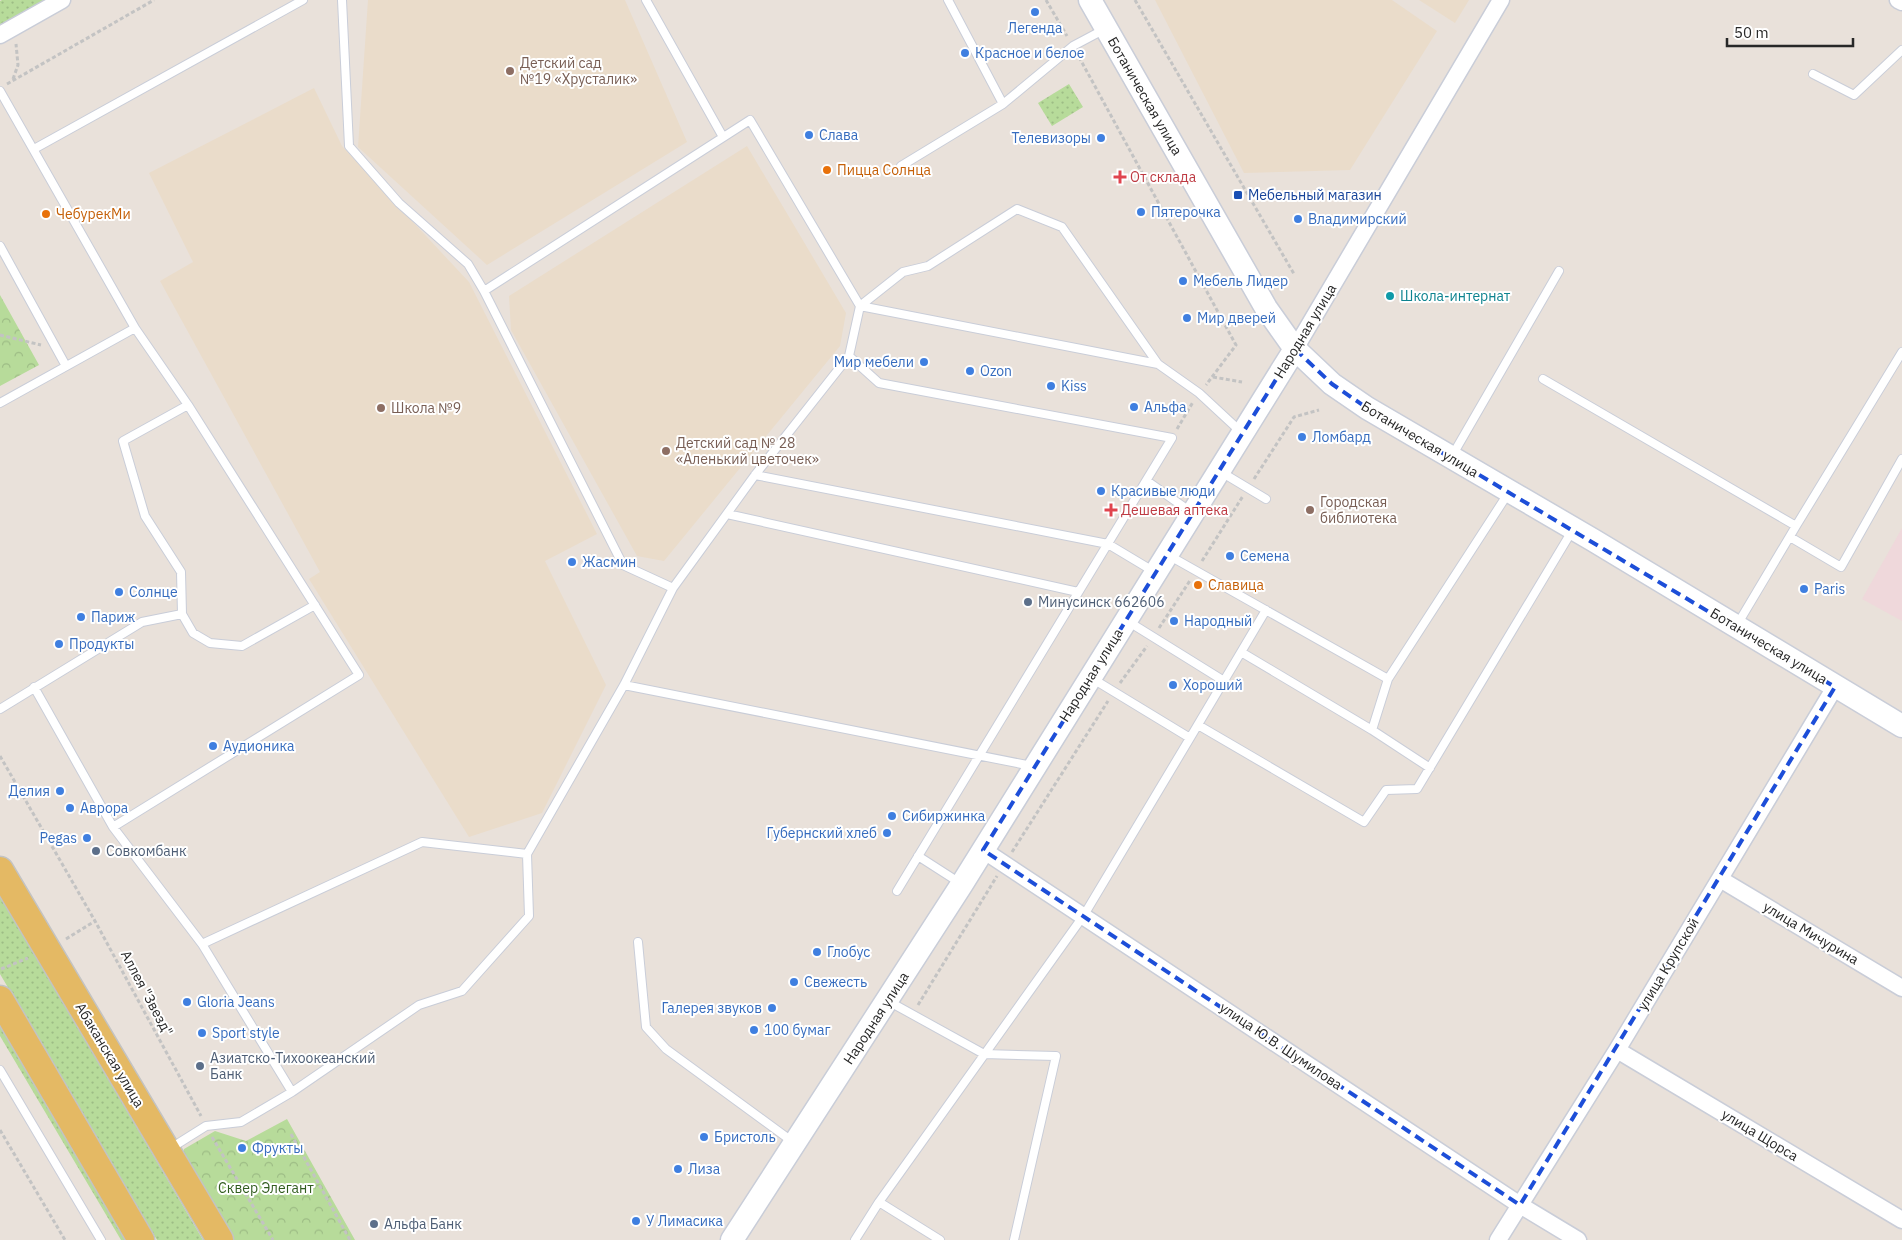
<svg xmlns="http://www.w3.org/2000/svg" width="1902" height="1240" font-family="'IBM Plex Sans',sans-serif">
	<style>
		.education { fill: #eadcca }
		.medical { fill: #efd8db }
		.grass { fill: url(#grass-dots) }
		.park { fill: url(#park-crowns) }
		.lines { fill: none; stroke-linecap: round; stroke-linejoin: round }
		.lane-casing { stroke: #c9cdd8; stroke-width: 10 }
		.street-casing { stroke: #c9cdd8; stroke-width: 19 }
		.secondary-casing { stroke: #c9cdd8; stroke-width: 25 }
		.primary-casing { stroke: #c3c3c3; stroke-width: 29 }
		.path { stroke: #c3c3c3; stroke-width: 3; stroke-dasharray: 4 2.5; stroke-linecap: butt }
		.lane { stroke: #fff; stroke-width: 8 }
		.street { stroke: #fff; stroke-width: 16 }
		.secondary { stroke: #fff; stroke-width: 22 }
		.primary { stroke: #e4b964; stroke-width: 26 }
		.marked { fill: none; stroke: #1d4ed8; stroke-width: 4; stroke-dasharray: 10 6; stroke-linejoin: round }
		.shop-dot { fill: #3f7fe0; stroke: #fff; stroke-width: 2 }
		.education-dot { fill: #8d6e63; stroke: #fff; stroke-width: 2 }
		.food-dot { fill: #e8710a; stroke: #fff; stroke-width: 2 }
		.health-dot { fill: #e0444e; stroke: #fff; stroke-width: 2 }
		.transit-dot { fill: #1a4fb4; stroke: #fff; stroke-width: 2 }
		.culture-dot { fill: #0f9aa8; stroke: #fff; stroke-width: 2 }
		.service-dot { fill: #5c6f8a; stroke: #fff; stroke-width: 2 }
		.labels { text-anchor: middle; stroke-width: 4; stroke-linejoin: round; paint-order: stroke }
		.shop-label { font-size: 14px; fill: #366cbe; stroke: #fff; text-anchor: start }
		.education-label { font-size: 14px; fill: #785e54; stroke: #fff; text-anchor: start }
		.street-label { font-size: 14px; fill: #272727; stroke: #fff }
		.food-label { font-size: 14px; fill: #c56008; stroke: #fff; text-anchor: start }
		.health-label { font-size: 14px; fill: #be3a42; stroke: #fff; text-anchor: start }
		.transit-label { font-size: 14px; fill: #164399; stroke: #fff; text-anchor: start }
		.culture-label { font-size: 14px; fill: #0d838f; stroke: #fff; text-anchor: start }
		.service-label { font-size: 14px; fill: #4e5e75; stroke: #fff; text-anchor: start }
		.park-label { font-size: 14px; fill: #325d1f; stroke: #fff }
	</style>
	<defs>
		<pattern id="grass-dots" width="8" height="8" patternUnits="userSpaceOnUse" patternTransform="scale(1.25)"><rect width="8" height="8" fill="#b7db9a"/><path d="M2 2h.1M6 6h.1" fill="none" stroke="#9dbc85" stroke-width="1.8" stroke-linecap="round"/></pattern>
		<pattern id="park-crowns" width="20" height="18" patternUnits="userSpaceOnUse" patternTransform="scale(1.25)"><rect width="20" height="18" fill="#b7db9a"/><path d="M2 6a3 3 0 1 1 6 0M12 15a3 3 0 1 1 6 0" fill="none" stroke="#9dbc85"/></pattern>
	</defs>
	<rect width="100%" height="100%" fill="#e9e1da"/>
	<path class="education" d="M368,0H625L687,142L487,265L358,147Z
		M1155,0H1392L1437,31L1350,170L1244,173Z
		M1419,0H1469L1455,23Z
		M314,88L342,146L469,282L597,534L545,561L606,685L542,813L469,837L309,579L320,572L160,281L193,262L149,173Z
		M747,146L846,313L840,346L664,561L637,556L511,330L509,296Z"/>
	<path class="medical" d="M1902,528V621L1862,599Z"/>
	<path class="grass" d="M2,0H51L0,28V1Z
		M1069,84L1083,107L1052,126L1038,103Z
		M0,895L203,1240H157L0,974Z
		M0,1018L130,1240H121L0,1036Z"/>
	<path class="park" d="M0,295L39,365L0,386Z
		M287,1119L355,1240H233L182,1156L184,1149L215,1131L246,1141Z"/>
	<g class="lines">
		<defs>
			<path id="lane" d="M342,0L349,146L399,203L468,264L484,291L623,565L673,588
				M646,0L723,137
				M948,0L1003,104
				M1813,74L1854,95L1902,50
				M0,91L135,328L188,405L359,675L113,827
				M34,149L303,0
				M901,166L1003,104L1073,46L1105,29
				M0,246L66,366
				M860,306L903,272L928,266L1017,209L1062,227L1158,364L1199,393L1240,431
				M860,306L1158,364
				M849,356L879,383L1172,438L897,891
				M1543,379L1796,526L1737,625
				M0,403L135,328
				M188,405L123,441L145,516L181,572L182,614L193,633L210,643L242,646L315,605
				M1452,456L1559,271
				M1221,472L1266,499
				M755,475L1108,544L1153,571
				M1147,481L1191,512
				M727,514L1078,592
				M1796,526L1902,352
				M1790,537L1841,567L1902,459
				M1168,555L1388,679
				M1129,622L1224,681
				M1241,652L1372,730
				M1093,679L1190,738L1266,610
				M624,685L1032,766
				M34,687L113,827L202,944L292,1092
				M0,709L142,622L182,614
				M1198,725L1364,822L1386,790L1417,789L1572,531
				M1430,768L1372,730L1388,679L1509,492
				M918,856L960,883
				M638,942L646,1027L666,1049L793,1142
				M202,944L422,842L527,854
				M888,1001L984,1054L1056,1056L1014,1240
				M0,1070L101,1240
				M171,1148L206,1126L241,1122L292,1092L419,1005L462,991L529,916L527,854L624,685L673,588L755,475L849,356L860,306L750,120L484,291
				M879,1202L940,1240
				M855,1240L879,1202L1084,915L1190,738"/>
			<path id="street" d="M1898,0L1902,2
				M0,35L62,0
				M1295,349L1501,0
				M983,850L1520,1205L1578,1240
				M1720,879L1902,988
				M1617,1050L1902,1220
				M1498,1240L1617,1050L1835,687"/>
			<path id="secondary" d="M1090,0L1266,308L1295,349L1332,384L1367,408L1593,540L1902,726
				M732,1240L962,884L1295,349"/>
			<path id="primary" d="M0,870L220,1240
				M0,999L141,1240"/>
		</defs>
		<use href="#lane" class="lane-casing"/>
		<use href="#street" class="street-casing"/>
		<use href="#secondary" class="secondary-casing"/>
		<use href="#primary" class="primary-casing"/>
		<path class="path" d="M1046,0L1067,36
			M1135,0L1294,274
			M1079,57L1236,345L1206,385
			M13,79L18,65L16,44
			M7,84L154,0
			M0,335L41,345
			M1213,377L1242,382
			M1177,429L1193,402
			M1254,479L1294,417L1319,410
			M1202,561L1243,496
			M1159,628L1191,579
			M1120,683L1147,646
			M0,756L95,921L201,1116
			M1012,852L1108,701
			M66,939L95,921
			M1,969L28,958
			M918,1005L997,876
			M0,1130L65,1240
			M291,1134L350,1240
			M212,1137L273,1240"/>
		<use href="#lane" class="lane"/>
		<use href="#street" class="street"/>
		<use href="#secondary" class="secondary"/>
		<use href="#primary" class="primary"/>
	</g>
	<path class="marked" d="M1295,349L1332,384L1367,408L1835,687L1520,1205L983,850Z"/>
	<g class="shop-dot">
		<circle cx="1035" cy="12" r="5"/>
		<circle cx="965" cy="53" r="5"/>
		<circle cx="809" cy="135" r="5"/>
		<circle cx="1101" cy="138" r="5"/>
		<circle cx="1141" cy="212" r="5"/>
		<circle cx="1298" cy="219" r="5"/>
		<circle cx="1183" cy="281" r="5"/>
		<circle cx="1187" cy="318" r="5"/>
		<circle cx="924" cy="362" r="5"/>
		<circle cx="970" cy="371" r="5"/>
		<circle cx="1051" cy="386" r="5"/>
		<circle cx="1134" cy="407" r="5"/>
		<circle cx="1302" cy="437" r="5"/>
		<circle cx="1101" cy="491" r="5"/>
		<circle cx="1230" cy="556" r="5"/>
		<circle cx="572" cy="562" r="5"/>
		<circle cx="1804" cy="589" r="5"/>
		<circle cx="119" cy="592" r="5"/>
		<circle cx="81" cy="617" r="5"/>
		<circle cx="1174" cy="621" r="5"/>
		<circle cx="59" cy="644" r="5"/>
		<circle cx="1173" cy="685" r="5"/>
		<circle cx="213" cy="746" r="5"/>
		<circle cx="60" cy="791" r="5"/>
		<circle cx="70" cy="808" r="5"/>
		<circle cx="892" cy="816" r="5"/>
		<circle cx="887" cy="833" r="5"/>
		<circle cx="87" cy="838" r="5"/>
		<circle cx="817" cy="952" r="5"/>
		<circle cx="794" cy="982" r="5"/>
		<circle cx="187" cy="1002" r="5"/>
		<circle cx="772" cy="1008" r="5"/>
		<circle cx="754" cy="1030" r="5"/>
		<circle cx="202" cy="1033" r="5"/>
		<circle cx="704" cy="1137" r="5"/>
		<circle cx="242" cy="1148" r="5"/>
		<circle cx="678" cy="1169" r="5"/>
		<circle cx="636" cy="1221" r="5"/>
	</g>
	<g class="education-dot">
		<circle cx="510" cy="71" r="5"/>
		<circle cx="381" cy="408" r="5"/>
		<circle cx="666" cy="451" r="5"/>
		<circle cx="1310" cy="510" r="5"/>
	</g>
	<g class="food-dot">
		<circle cx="827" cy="170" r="5"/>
		<circle cx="46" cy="214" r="5"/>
		<circle cx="1198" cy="585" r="5"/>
	</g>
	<g class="health-dot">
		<path d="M1117.5 169.5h5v5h5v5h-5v5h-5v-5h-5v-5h5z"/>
		<path d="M1108.5 502.5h5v5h5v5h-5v5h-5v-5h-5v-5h5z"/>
	</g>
	<rect class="transit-dot" x="1233" y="190" width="10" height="10" rx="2.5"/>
	<circle class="culture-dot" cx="1390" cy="296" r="5"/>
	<g class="service-dot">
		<circle cx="1028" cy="602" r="5"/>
		<circle cx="96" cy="851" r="5"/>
		<circle cx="200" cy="1066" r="5"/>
		<circle cx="374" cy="1224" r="5"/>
	</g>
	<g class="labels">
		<g class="shop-label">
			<text x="1035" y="33" text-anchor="middle">Легенда</text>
			<text x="975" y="58">Красное и белое</text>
			<text x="819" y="140">Слава</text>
			<text x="1091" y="143" text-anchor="end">Телевизоры</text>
			<text x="1151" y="217">Пятерочка</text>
			<text x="1308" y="224">Владимирский</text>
			<text x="1193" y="286">Мебель Лидер</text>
			<text x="1197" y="323">Мир дверей</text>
			<text x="914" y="367" text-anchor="end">Мир мебели</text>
			<text x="980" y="376">Ozon</text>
			<text x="1061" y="391">Kiss</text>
			<text x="1144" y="412">Альфа</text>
			<text x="1312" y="442">Ломбард</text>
			<text x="1111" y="496">Красивые люди</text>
			<text x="1240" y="561">Семена</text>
			<text x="582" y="567">Жасмин</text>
			<text x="1814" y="594">Paris</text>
			<text x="129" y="597">Солнце</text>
			<text x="91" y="622">Париж</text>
			<text x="1184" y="626">Народный</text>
			<text x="69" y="649">Продукты</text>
			<text x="1183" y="690">Хороший</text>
			<text x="223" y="751">Аудионика</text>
			<text x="50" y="796" text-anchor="end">Делия</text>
			<text x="80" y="813">Аврора</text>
			<text x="902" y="821">Сибиржинка</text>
			<text x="877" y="838" text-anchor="end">Губернский хлеб</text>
			<text x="77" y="843" text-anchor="end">Pegas</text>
			<text x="827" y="957">Глобус</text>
			<text x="804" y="987">Свежесть</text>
			<text x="197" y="1007">Gloria Jeans</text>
			<text x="762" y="1013" text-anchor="end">Галерея звуков</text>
			<text x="764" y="1035">100 бумаг</text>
			<text x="212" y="1038">Sport style</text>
			<text x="714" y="1142">Бристоль</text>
			<text x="252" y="1153">Фрукты</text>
			<text x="688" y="1174">Лиза</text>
			<text x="646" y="1226">У Лимасика</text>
		</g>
		<g class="education-label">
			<text x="520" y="68">Детский сад<tspan x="520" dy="16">№19 «Хрусталик»</tspan></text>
			<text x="391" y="413">Школа №9</text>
			<text x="676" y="448">Детский сад № 28<tspan x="676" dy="16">«Аленький цветочек»</tspan></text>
			<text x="1320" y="507">Городская<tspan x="1320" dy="16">библиотека</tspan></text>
		</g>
		<g class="street-label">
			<text transform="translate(1145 96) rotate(60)" y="5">Ботаническая улица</text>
			<text transform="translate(1305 331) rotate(-59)" y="5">Народная улица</text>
			<text transform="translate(1420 439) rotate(31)" y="5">Ботаническая улица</text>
			<text transform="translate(1769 646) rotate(31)" y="5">Ботаническая улица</text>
			<text transform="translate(1091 675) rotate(-58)" y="5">Народная улица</text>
			<text transform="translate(1811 933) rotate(31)" y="5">улица Мичурина</text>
			<text transform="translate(1668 964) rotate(-59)" y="5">улица Крупской</text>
			<text transform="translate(147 993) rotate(62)" y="5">Аллея "Звезд"</text>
			<text transform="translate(876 1018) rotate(-57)" y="5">Народная улица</text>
			<text transform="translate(1281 1046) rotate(34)" y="5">улица Ю.В. Шумилова</text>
			<text transform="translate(110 1055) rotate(59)" y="5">Абаканская улица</text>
			<text transform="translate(1760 1135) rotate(31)" y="5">улица Щорса</text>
		</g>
		<g class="food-label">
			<text x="837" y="175">Пицца Солнца</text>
			<text x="56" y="219">ЧебурекМи</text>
			<text x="1208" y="590">Славица</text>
		</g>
		<g class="health-label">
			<text x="1130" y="182">От склада</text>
			<text x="1121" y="515">Дешевая аптека</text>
		</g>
		<g class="transit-label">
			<text x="1248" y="200">Мебельный магазин</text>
		</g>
		<g class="culture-label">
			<text x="1400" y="301">Школа-интернат</text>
		</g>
		<g class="service-label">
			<text x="1038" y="607">Минусинск 662606</text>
			<text x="106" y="856">Совкомбанк</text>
			<text x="210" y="1063">Азиатско-Тихоокеанский<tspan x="210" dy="16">Банк</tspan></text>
			<text x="384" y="1229">Альфа Банк</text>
		</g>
		<g class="park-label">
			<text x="266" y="1193">Сквер Элегант</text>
		</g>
	</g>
	<path d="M1727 38v8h126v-8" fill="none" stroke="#272727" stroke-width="2.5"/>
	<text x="1734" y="38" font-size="15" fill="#272727" stroke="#ffffff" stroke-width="4" paint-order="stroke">50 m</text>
</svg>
